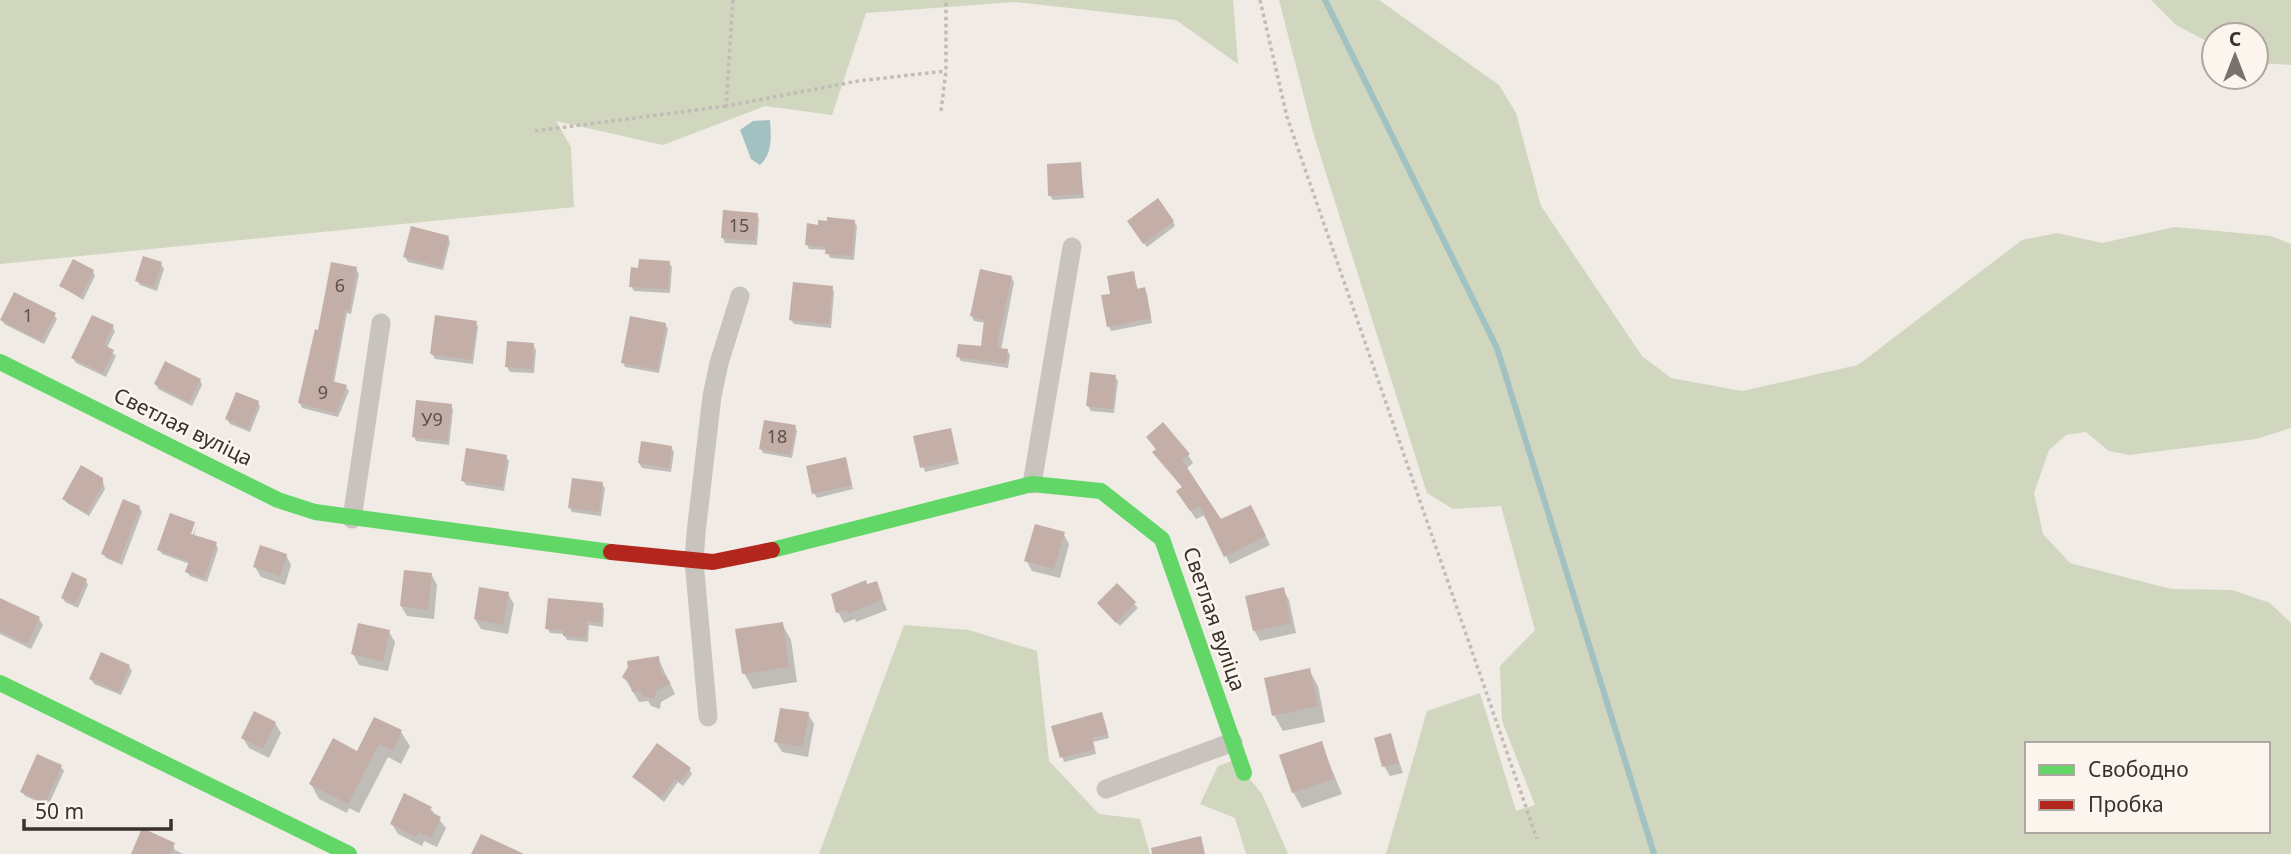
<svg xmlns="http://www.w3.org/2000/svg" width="2291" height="854" font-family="'Noto Sans',sans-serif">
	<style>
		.green { fill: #d1d6bf; fill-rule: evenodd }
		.water { fill: #a1c2c1 }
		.shadow { fill: #0003 }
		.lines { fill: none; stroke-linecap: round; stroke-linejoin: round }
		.stream { stroke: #a1c2c1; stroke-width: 6 }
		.building { fill: #c3afa7 }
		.path { stroke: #c2bbb6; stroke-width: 3.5; stroke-dasharray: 3.5 3.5; stroke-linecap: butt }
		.street { stroke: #c9c3be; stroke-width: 19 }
		.fast { stroke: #63d668; stroke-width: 16 }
		.jam { stroke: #b3261e; stroke-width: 16 }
		.labels { text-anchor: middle; stroke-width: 5; stroke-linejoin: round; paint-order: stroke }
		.number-label { font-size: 18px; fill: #5d504a }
		.street-label { font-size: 21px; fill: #3b302b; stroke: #fbf5ee }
	</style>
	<rect width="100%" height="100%" fill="#f0ebe5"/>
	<path class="green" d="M0,0H1233L1238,64L1176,20L1015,2L866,13L832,115L765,106L663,145L556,121L571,147L574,207L0,264Z
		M1279,0H1379L1499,85L1516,113L1541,206L1642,356L1671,378L1742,391L1858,365L2022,240L2057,233L2102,243L2175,227L2271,236L2291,244V428L2256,439L2129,455L2109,451L2086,432L2066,435L2049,450L2034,493L2043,534L2070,563L2171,589L2232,590L2270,603L2291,623V854H1386L1427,711L1480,693L1516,811L1535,805L1502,721L1500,666L1535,630L1501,506L1453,509L1427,493L1313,132ZM2027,744H2268V831H2027Z
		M2151,0H2291V65L2256,63V35H2214V45L2176,25Z
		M904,625L969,630L1037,651L1049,761L1099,814L1140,819L1150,854H819Z
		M1234,760L1262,794L1288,854H1246L1235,818L1200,804L1218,766Z"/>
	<path class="water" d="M770,120C771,136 773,153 760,165L751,159L740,130L753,121Z"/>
	<path class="shadow" d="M1080,164L1084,198L1053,200L1050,196Z
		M757,214L759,219L757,245L725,243L723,238Z
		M854,221L857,226L854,260L830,258L827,250L809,249L807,244L819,227Z
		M1173,222L1175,226L1147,247L1131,226Z
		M448,238L450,242L443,270L408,262L405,257Z
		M669,263L672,267L670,293L634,291L631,286Z
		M161,264L164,269L157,291L140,285L137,281Z
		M356,269L359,274L351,314L347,313L334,383L346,387L349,391L338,417L302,408L300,403L320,332Z
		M93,271L95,276L83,300L61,286Z
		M1133,273L1138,290L1144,289L1147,294L1152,323L1111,331L1109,326L1112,295Z
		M1011,277L1014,282L1001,350H1007L1010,355L1008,368L961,361L958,356L982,348L986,323L974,321L972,316Z
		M832,288L834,292L831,328L794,324L791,320Z
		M54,315L57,319L44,344L4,324L2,319Z
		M476,323L478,327L473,364L435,359L432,354Z
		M665,324L668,329L659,373L625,367L623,362Z
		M112,326L115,331L107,348L116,356L106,377L76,363L73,358Z
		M533,345L536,350L534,373L510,372L507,367Z
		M1115,377L1118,381L1114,413L1091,411L1088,406Z
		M200,380L202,385L192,406L158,389L156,384Z
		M258,402L260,407L250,432L230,424L227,419Z
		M451,405L453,410L449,445L416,441L414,436Z
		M795,427L797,431L792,458L763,453L761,448Z
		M950,430L959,464L925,472L916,438Z
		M1148,438L1188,455L1193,463L1186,469L1221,521L1255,515L1270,545L1230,564L1205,515L1196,519L1183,500V488Z
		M671,447L674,452L671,472L642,468L639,463Z
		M506,457L509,461L504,491L466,485L463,480Z
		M845,459L853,489L817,498L814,493Z
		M102,479L105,489L89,516L67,503L64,499Z
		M602,484L605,488L601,516L572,512L570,508Z
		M139,507L142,512L122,565L106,558L103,554Z
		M171,515L194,523L187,541L190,543L196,526L194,536L216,544L218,549L207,582L190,576L187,572L190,564L162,554L159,549Z
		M1063,533L1069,544L1060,578L1032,571L1026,560Z
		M286,555L291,565L285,585L261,577L255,567Z
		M431,574L437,585L434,619L407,616L401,606Z
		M86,580L88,585L78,608L65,602L63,598Z
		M876,583L887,610L856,622L855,619L844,623L838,612L867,585Z
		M1117,586L1138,608L1120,626L1099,604Z
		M1283,589L1289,600L1296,633L1260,641L1254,630Z
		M508,594L514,604L508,634L481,629L475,619Z
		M0,600L39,619L43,625L31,649L0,634Z
		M602,605L604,609L603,627L589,625L588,642L567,640L564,634L550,633L547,628Z
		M782,624L791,640L797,682L753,689L744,673Z
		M389,632L395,642L388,671L359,665L353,654Z
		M658,658L675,694L661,702L660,709L651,706L648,701L639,702L624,677Z
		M129,666L132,671L121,695L94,684L91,679Z
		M1309,670L1318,686L1325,722L1283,731L1274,715Z
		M808,714L814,724L808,757L782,752L776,742Z
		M375,719L401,732L410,746L401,764L388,757L359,813L349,808L347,813L319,799L311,784L358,753Z
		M1104,719L1109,738L1093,742L1096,754L1064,762L1053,727Z
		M275,723L281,733L269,758L249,748L243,738Z
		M1390,735L1403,773L1390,776L1384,766Z
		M1321,743L1342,794L1302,808L1293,792Z
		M61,767L64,771L48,806L25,796L22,791Z
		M689,769L692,774L683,786L678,782L664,802L634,777Z
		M430,808L446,828L437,847L424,841L422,846L398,834L392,824Z
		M173,844L175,850L183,854H132Z"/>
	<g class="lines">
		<path class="stream" d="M1325,0L1497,348L1654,854"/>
	</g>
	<path class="building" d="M1081,162L1083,194L1048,196L1047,164Z
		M1158,198L1174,221L1143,244L1127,221Z
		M723,210L758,213L755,241L721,238Z
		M827,217L855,220L852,256L825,254L826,247L805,245L807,223L818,225V220L827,221Z
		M411,226L449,236L441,267L403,257Z
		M143,256L162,262L154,287L135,281Z
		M73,259L94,270L80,297L59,286Z
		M639,259L670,261L668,289L629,287L631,267L638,268Z
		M331,262L357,267L349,310L345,309L332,381L347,385L336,413L298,403L315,329L318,330Z
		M980,269L1012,276L997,344L999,348L1008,349L1006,364L956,357L958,344L981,346L984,320L970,316Z
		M1134,271L1137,289L1145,287L1151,318L1107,327L1101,295L1110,294L1107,276Z
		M793,282L833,286L829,324L789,320Z
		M14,292L56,313L41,341L0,320Z
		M92,315L114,325L104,345L114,350L103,373L71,358Z
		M435,315L477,321L471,360L430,354Z
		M630,316L666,323L657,370L621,363Z
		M507,341L534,343L532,369L505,367Z
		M165,361L201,379L189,402L154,384Z
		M1090,372L1116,375L1112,409L1086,406Z
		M236,392L259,401L248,429L225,419Z
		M416,400L452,404L447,441L412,437Z
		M764,420L796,425L790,455L759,449Z
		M1163,422L1190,454L1182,460L1221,519L1251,505L1266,536L1224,557L1200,507L1190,511L1176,491L1182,487L1152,452L1156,449L1146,437Z
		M951,428L958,460L920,468L913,436Z
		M641,441L672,446L669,468L638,463Z
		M466,448L507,455L502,487L461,481Z
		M846,457L852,485L812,494L806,466Z
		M81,465L103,478V484L87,513L62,499Z
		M572,478L603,482L599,512L568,508Z
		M123,499L140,506L119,562L101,554Z
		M170,513L195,522L191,534L217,542L204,578L185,572L189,561L157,550Z
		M1035,524L1065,532L1054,569L1024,561Z
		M260,545L287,554L280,576L253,567Z
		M404,570L432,573L428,610L400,606Z
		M72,572L87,579L75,604L61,598Z
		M866,580L867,584L877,581L883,599L849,613L848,610L836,613L831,594Z
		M1117,583L1136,602L1116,623L1097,603Z
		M479,587L509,592L503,625L474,619Z
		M1284,587L1291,623L1253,631L1245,596Z
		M0,598L40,617L27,644L0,631Z
		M548,598L603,603L601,623L587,621L586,638L563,636V630L545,629Z
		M783,622L789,667L742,674L735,629Z
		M358,623L390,630L383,662L351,654Z
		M101,652L130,665L119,692L89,679Z
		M659,656L661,672L671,683L656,691L654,699L643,696L641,691L632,692L630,683L622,677L628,667L627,661Z
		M1310,668L1318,706L1272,716L1264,678Z
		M780,708L809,712L803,747L774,742Z
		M254,711L276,722L263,749L241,738Z
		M1102,712L1108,734L1092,738L1095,749L1060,758L1051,726Z
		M374,717L402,730L393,750L379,744L348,804L309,784L333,738L357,751Z
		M1391,733L1399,763L1382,767L1374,738Z
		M1322,741L1334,779L1292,793L1279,755Z
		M657,743L691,768L680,782L675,779L661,798L632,777Z
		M37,754L62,765L45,803L20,792Z
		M404,793L432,807L429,811L441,817L431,838L419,832L416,837L390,824Z
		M142,828L175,843L170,854H131Z
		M481,834L524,854H471Z
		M1201,836L1205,854H1152L1151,848Z"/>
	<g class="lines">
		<path class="path" d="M733,0L726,106L858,81L946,71
			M1260,0L1287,117L1537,839
			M941,111L946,71V0
			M535,131L726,106"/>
		<path class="street" d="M1032,484L1072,247
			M352,519L381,323
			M708,717L694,561L696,533L712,396L719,363L740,296
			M1106,789L1233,742"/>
		<path class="fast" d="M0,362L278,500L315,512L611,552
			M772,550L1032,484L1101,491L1162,539L1244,773
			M0,683L349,854"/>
		<path class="jam" d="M611,552L713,562L772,550"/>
	</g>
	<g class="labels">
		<g class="number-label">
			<text x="739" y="232">15</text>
			<text x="340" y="292">6</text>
			<text x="28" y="322">1</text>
			<text x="323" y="399">9</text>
			<text x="432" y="426">У9</text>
			<text x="777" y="443">18</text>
		</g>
		<g class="street-label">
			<text transform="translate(183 427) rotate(26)" y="7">Светлая вуліца</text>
			<text transform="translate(1214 619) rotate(71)" y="7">Светлая вуліца</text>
		</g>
	</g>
	<rect x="2025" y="742" width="245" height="91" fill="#fbf5ee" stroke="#aea6a0" stroke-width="2"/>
	<rect x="2039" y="765" width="35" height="10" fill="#63d668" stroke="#aea6a0" stroke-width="2"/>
	<text x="2088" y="777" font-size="21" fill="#3b302b">Свободно</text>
	<rect x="2039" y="800" width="35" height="10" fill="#b3261e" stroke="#aea6a0" stroke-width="2"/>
	<text x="2088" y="812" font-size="21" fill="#3b302b">Пробка</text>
	<g transform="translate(2235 56)"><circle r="33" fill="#fbf5ee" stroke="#aea6a0" stroke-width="2"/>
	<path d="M0-5L12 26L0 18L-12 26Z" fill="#7a716c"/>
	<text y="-10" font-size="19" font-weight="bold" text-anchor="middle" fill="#3b302b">С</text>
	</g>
	<path d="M24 819v10h147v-10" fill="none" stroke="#3b302b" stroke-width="3.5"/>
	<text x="35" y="819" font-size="21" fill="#3b302b" stroke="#fbf5ee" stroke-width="5" paint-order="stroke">50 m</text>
</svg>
